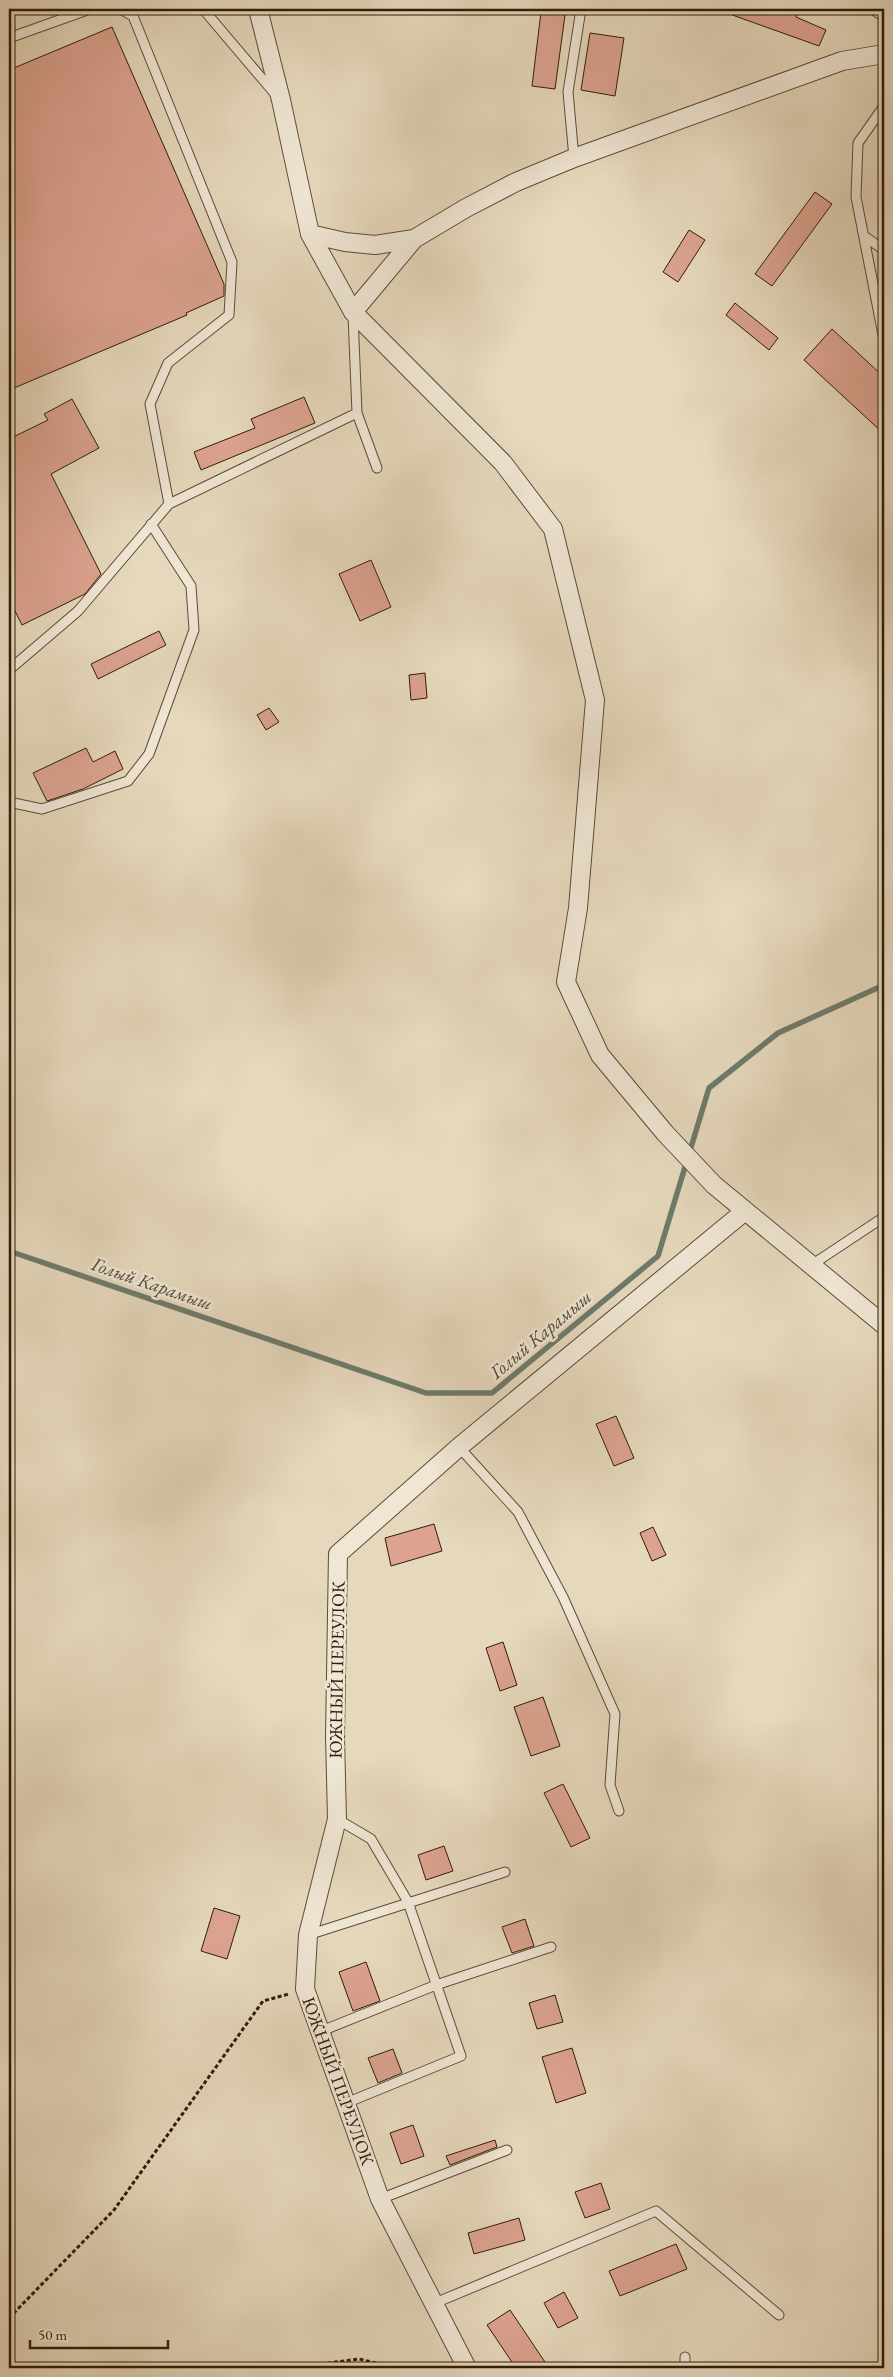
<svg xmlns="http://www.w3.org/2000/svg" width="893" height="2377" font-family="'EB Garamond',serif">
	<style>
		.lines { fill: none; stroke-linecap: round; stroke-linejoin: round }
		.stream { stroke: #6d7b6c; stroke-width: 5.5 }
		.building { fill: #dca390; stroke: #2f1c08 }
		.service-casing { stroke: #5d4b35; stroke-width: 11 }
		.minor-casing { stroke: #5d4b35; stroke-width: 20 }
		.path { stroke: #2f1c08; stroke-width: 3; stroke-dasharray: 4 2.5; stroke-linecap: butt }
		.service { stroke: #efe6d4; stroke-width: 9 }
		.minor { stroke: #efe6d4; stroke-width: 18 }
		.labels { text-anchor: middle; stroke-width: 5; stroke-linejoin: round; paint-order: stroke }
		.street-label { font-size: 18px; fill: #2f1c08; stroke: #efe6d4 }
		.water-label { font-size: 19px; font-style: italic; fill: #4e4b3a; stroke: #efe6d4 }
	</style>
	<rect width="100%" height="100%" fill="#e6d8bd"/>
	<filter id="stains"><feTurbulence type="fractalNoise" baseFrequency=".004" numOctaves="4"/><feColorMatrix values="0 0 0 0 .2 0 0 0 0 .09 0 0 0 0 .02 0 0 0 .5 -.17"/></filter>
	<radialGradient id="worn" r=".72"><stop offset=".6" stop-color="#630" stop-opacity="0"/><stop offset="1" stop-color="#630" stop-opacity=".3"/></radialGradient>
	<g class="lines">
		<path class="stream" d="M9,1251L426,1393H492L658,1256L709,1088L778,1033L884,985"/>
	</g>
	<path class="building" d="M722,9H799L796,17L826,30L819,46L721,11Z
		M541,12L565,15L555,89L532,86Z
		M112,27L224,284V296L186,313L187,315L14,388L9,377V70Z
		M590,33L624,38L615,96L581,90Z
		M815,192L832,204L772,286L755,274Z
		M689,230L705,240L678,282L663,272Z
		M735,303L778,338L769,350L726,315Z
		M832,329L884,377V434L804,360Z
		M304,397L315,423L201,470L194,452L255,428L251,419Z
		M72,399L99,448L51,474L101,574L85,594L22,625L9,599V439L48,420L44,414Z
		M371,560L391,607L360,621L339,574Z
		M159,631L166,645L98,679L91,664Z
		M425,673L427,698L411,700L409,675Z
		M269,708L279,722L266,730L257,715Z
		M86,748L93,762L115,751L123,769L83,789L47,801L33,773Z
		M616,1416L634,1458L614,1466L596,1424Z
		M434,1524L442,1551L391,1566L385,1538Z
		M653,1527L666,1555L652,1561L640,1533Z
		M503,1642L517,1685L500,1691L486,1648Z
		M543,1697L560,1746L531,1756L514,1707Z
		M563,1784L590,1838L571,1847L544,1793Z
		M444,1846L453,1871L426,1880L418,1855Z
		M214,1908L240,1916L227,1959L201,1951Z
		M525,1919L534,1946L512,1953L502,1927Z
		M366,1962L380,2001L353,2011L339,1972Z
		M555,1995L563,2022L537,2029L529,2003Z
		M572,2048L586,2093L556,2103L542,2057Z
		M393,2049L402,2073L378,2083L368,2058Z
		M413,2125L424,2156L401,2164L390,2133Z
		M495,2140L497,2147L450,2165L446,2156Z
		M601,2183L610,2209L585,2218L575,2192Z
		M519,2218L525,2240L474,2254L468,2233Z
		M676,2244L687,2269L620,2296L609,2271Z
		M564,2292L578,2318L558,2328L544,2303Z
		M510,2310L549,2368H516L487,2325Z"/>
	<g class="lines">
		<defs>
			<path id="service" d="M120,9L133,16L232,262L229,315L168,363L150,404L169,504
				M203,9L276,95
				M9,38L90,9
				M884,106L858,143L856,197L884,340
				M574,158L568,92L581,9
				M864,236L884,250
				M353,315L357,413L377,468
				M9,670L78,611L169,504L357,413
				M9,802L42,809L128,781L149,754L194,630L191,586L151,524
				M813,1264L884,1217
				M459,1447L518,1512L563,1597L615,1714L610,1785L619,1811
				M337,1819L371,1839L408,1902L461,2056L346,2103
				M308,1935L505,1872
				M319,2032L436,1985L551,1947
				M380,2199L507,2150
				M435,2303L656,2211L779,2315
				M685,2368V2357"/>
			<path id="minor" d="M258,9L281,100L310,234L353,312L503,463L553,529L595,700L578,908L566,982L600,1055L665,1133L714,1185L884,1325
				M880,9L884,11
				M310,234L345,242L375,245L414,239
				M353,312L414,239L466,208L516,182L574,158L842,61L884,54
				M467,2368L380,2199L305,1989L308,1935L337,1819L335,1736L338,1554L459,1447L745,1211"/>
		</defs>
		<use href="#service" class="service-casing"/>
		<use href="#minor" class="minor-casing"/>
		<path class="path" d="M9,2318L114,2210L263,2001L289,1994
			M302,2368L306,2366L359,2359L397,2368"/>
		<use href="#service" class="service"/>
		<use href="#minor" class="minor"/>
	</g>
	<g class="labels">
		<g class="street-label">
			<text transform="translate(337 1670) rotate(-89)" y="6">ЮЖНЫЙ ПЕРЕУЛОК</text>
			<text transform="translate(338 2081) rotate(70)" y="6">ЮЖНЫЙ ПЕРЕУЛОК</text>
		</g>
		<g class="water-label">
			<text transform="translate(152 1283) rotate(19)" y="7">Голый Карамыш</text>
			<text transform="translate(540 1334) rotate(-40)" y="7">Голый Карамыш</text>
		</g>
	</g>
	<rect width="893" height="2377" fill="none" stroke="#e6d8bd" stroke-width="30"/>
	<rect x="10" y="10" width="873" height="2357" fill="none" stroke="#2f1c08" stroke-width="2.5"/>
	<rect x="15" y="15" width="863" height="2347" fill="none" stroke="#2f1c08"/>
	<path d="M30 2340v8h138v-8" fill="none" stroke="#2f1c08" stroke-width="2.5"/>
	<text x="38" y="2340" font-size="15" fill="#2f1c08" stroke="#efe6d4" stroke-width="4" paint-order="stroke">50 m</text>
	<rect width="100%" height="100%" filter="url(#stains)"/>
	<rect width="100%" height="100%" fill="url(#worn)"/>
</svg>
